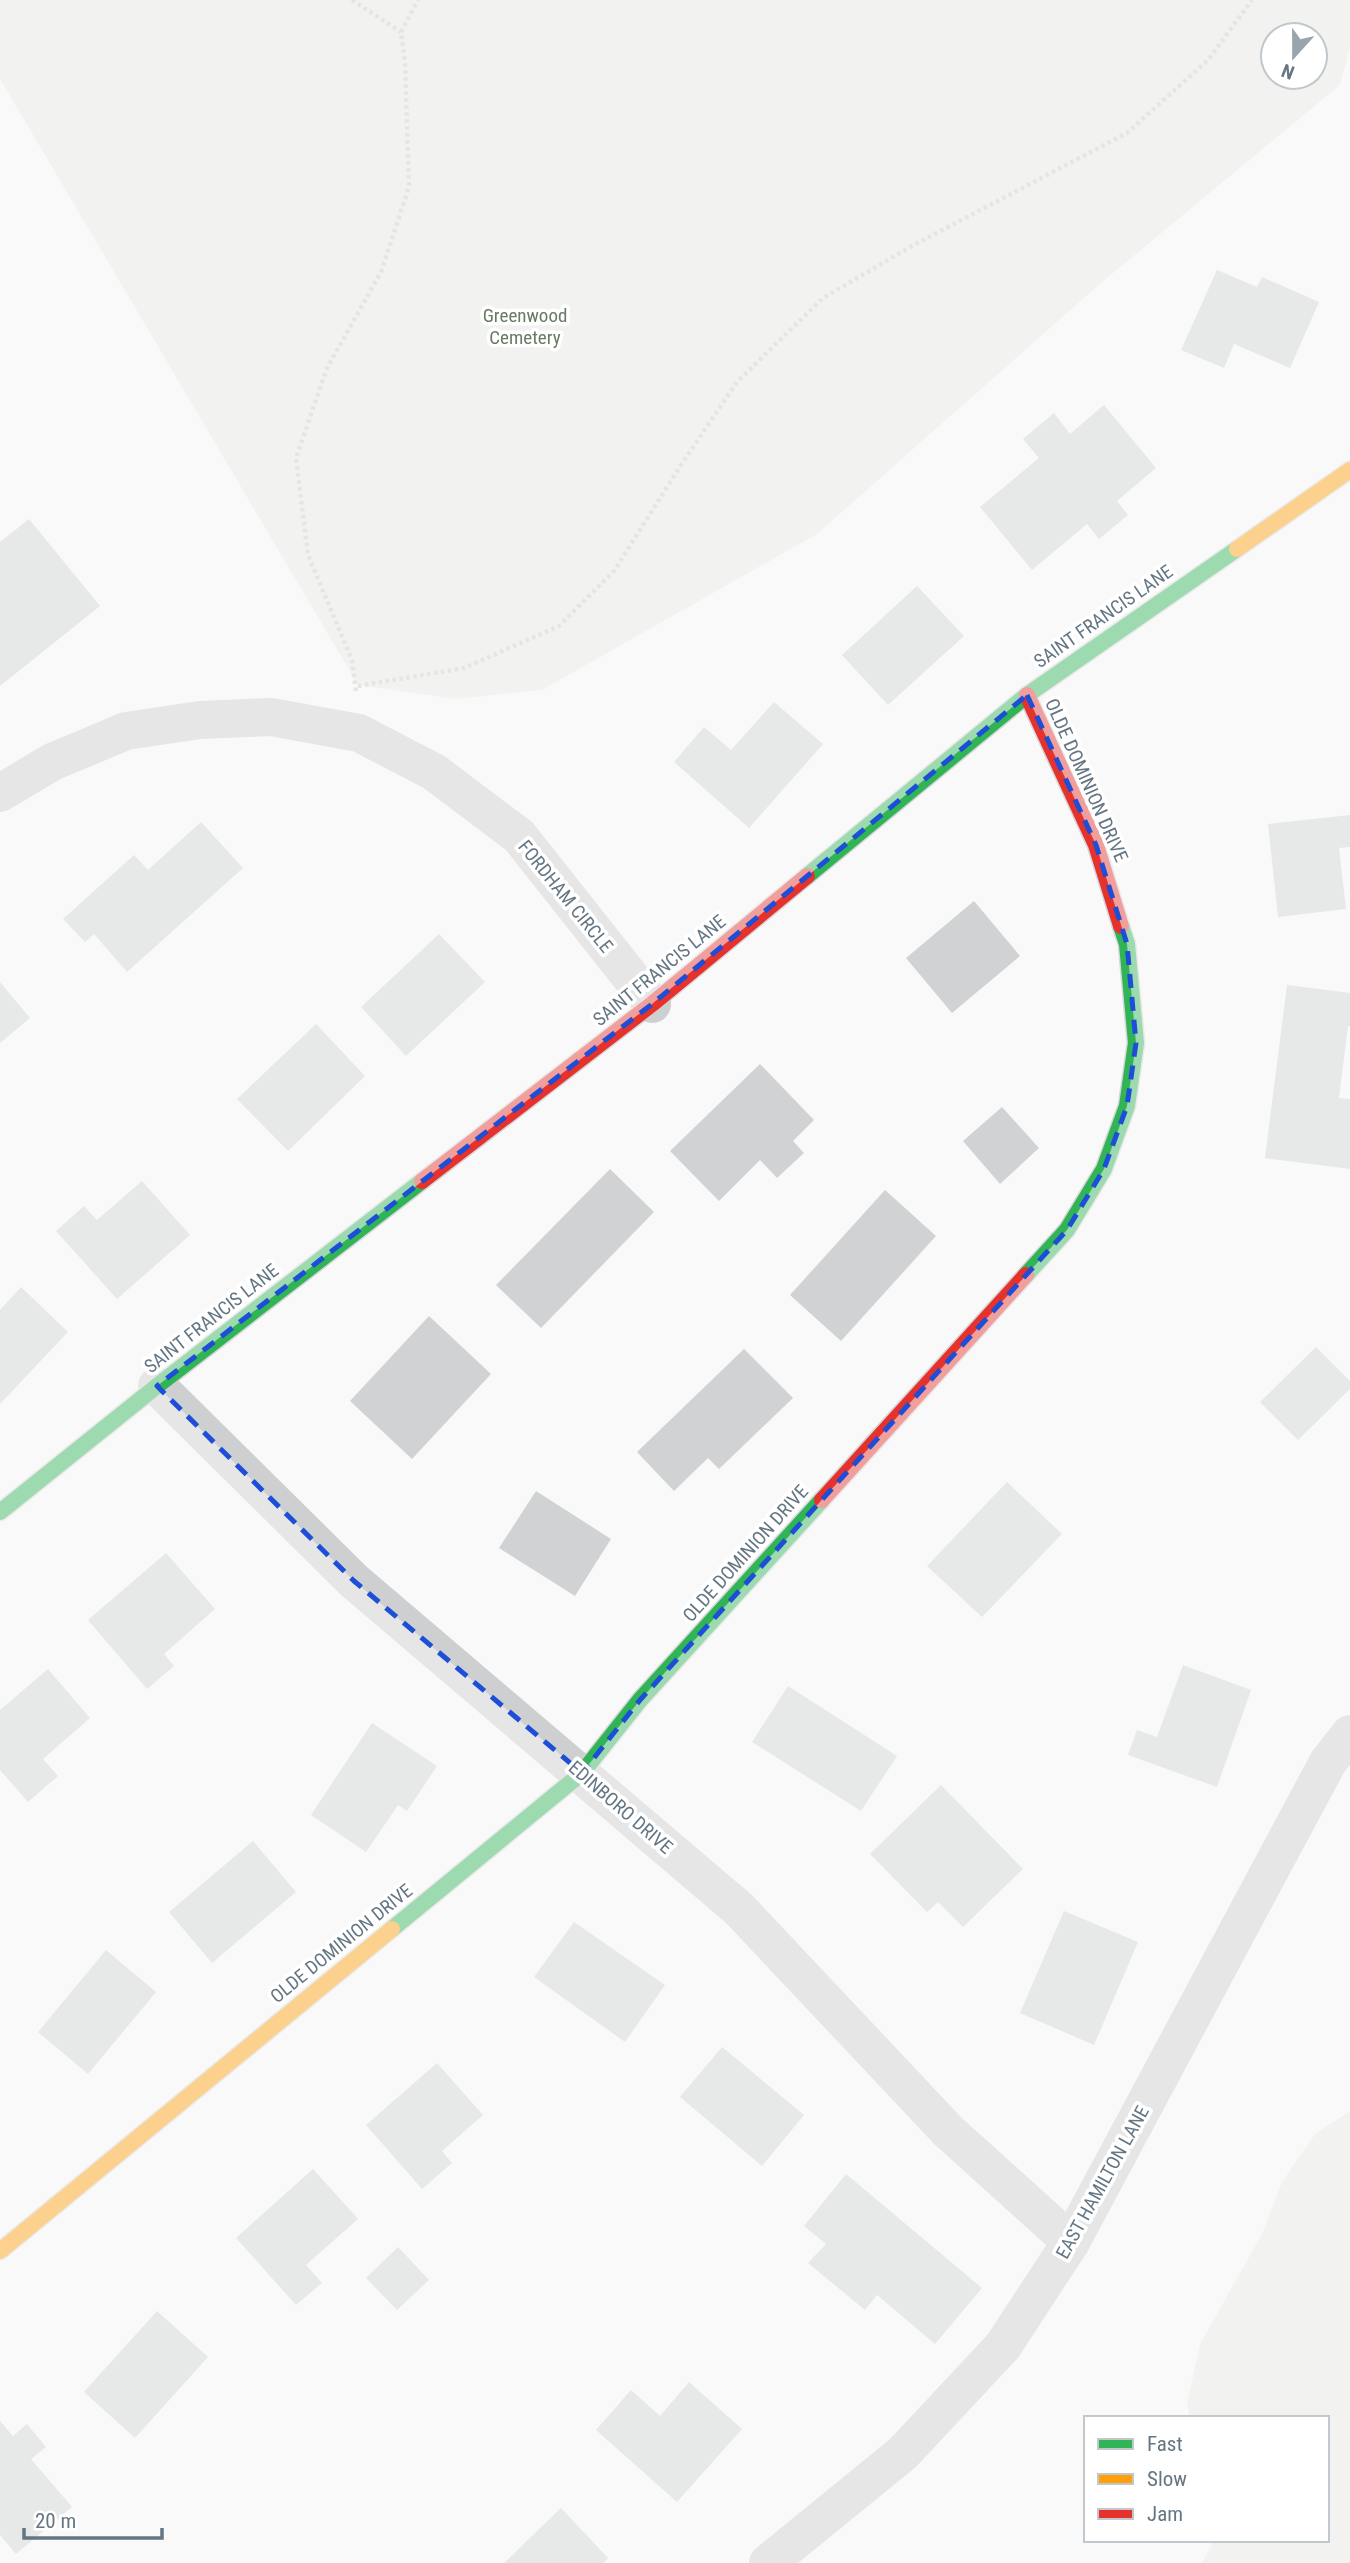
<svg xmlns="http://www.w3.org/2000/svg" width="1350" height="2563" font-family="'Roboto Condensed',sans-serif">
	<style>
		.green { fill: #e8ebe6; fill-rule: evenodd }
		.building { fill: #d0d2d3 }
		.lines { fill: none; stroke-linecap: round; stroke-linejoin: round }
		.fast-casing { stroke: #d5d6d7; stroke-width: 19 }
		.slow-casing { stroke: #d5d6d7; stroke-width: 19 }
		.jam-casing { stroke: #d5d6d7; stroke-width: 19 }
		.path { stroke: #cbcccd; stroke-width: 4.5; stroke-dasharray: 3.5 3.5; stroke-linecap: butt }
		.street { stroke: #cecfd0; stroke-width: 38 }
		.fast { stroke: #30b455; stroke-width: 16 }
		.slow { stroke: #ff9f0a; stroke-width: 16 }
		.jam { stroke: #e5322d; stroke-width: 16 }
		.marked { fill: none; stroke: #1d4ed8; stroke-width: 5; stroke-dasharray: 14 9; stroke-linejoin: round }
		.labels { text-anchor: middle; stroke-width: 7; stroke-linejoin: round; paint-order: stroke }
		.park-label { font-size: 19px; fill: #687a64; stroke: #fff }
		.street-label { font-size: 19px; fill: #657683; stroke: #fff }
	</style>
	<rect width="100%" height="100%" fill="#f9f9f9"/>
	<path class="green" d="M0,0H1350V47L1340,85L1101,283L817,534L542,690L455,699L358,685L0,79ZM1315,35V77H1273V35Z
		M1350,2111V2563H1202L1214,2540H1327V2418H1190L1187,2404L1200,2344L1262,2234L1282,2182L1315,2134Z"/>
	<path class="building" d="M1217,270L1257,287L1262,277L1319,302L1290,368L1234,344L1224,368L1181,350Z
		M1104,405L1156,468L1117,501L1128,515L1099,539L1087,524L1032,570L980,507L1039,458L1023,439L1054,413L1070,434Z
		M29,519L100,606L0,686V542Z
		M917,586L964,636L888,705L842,655Z
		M774,702L823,744L749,828L674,762L704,727L731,750Z
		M1350,815V847L1339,848L1346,909L1278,917L1268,824Z
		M201,822L243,868L127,972L94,934L85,942L63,919L134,855L148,870Z
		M974,901L1020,956L952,1013L906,958Z
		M439,934L485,982L406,1056L361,1007Z
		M0,982L30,1018L0,1043Z
		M1287,985L1350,993V1026H1348L1339,1098L1350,1099V1169L1265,1158Z
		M316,1024L365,1076L288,1151L237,1099Z
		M760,1064L814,1120L793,1141L804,1153L777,1178L760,1160L719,1201L670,1151Z
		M1002,1107L1039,1148L1000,1184L963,1141Z
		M610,1169L654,1212L541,1328L496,1285Z
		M142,1181L190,1235L117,1299L56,1231L84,1206L97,1220Z
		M885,1190L936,1236L841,1341L790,1295Z
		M21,1287L68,1332L0,1404V1310Z
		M429,1316L491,1374L412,1459L350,1401Z
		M1316,1347L1350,1381V1389L1298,1440L1260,1402Z
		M744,1349L793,1398L719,1469L708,1458L674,1491L637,1452Z
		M1007,1482L1062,1534L982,1617L927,1566Z
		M536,1491L611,1539L575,1596L499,1548Z
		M166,1553L215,1609L164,1654L174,1666L147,1689L88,1620Z
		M1183,1665L1251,1690L1217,1787L1128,1755L1137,1730L1157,1737Z
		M48,1669L90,1718L43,1759L58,1776L28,1802L0,1770V1710Z
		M788,1686L897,1756L861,1811L752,1742Z
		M372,1723L437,1766L407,1811L398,1805L366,1852L311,1815Z
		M941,1785L1023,1869L963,1927L938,1902L927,1912L870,1854Z
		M253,1841L296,1892L212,1963L169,1912Z
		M1064,1911L1138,1942L1094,2045L1020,2013Z
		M574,1922L665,1985L625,2042L534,1977Z
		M106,1950L156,1992L88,2074L38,2032Z
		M722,2047L804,2115L762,2166L680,2097Z
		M437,2063L483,2115L442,2151L452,2163L422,2189L366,2125Z
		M313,2169L358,2219L306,2265L322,2283L296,2305L236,2238Z
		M846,2174L982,2288L935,2344L877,2295L865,2310L808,2263L826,2244L804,2226Z
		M398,2247L429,2280L397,2310L366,2278Z
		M157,2311L208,2357L135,2438L84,2392Z
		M689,2382L742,2429L677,2502L596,2430L631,2390L660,2416Z
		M0,2421L13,2436L27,2424L46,2447L31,2459L72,2507L16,2554L0,2535Z
		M561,2508L608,2558L603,2563H504Z"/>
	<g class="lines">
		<defs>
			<path id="fast" d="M807,876L1027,695L1237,549
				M1026,1275L1067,1230L1104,1169L1127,1106L1136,1043L1127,944L1121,926
				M0,1512L157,1386L422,1181
				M392,1929L582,1773L640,1700L822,1500"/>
			<path id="slow" d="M1237,549L1350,470
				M0,2251L392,1929"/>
			<path id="jam" d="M1027,695L1096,845L1121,926
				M422,1181L652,1004L807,876
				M822,1500L1026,1275"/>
		</defs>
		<use href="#fast" class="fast-casing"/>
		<use href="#slow" class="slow-casing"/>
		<use href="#jam" class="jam-casing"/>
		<path class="path" d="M352,0L401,32
			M358,686L464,668L559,626L614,571L681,465L737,382L823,298L912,246L1127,133L1208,60L1252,0
			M356,691L352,660L308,555L296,458L327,368L381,272L409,187L405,62L401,32L418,0"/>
		<path class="street" d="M0,793L52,762L126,731L200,720L271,717L359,733L434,772L519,836L652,1004
			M157,1386L354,1581L739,1909L948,2131L1071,2242
			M768,2563L903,2453L1003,2346L1071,2242L1328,1762L1350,1734"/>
		<use href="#fast" class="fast"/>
		<use href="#slow" class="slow"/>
		<use href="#jam" class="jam"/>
	</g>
	<path d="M0 0H1350V2563H0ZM1027,695L1096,845L1127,944L1136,1043L1127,1106L1104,1169L1067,1230L640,1700L582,1773L354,1581L157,1386L652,1004Z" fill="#f9f9f9" fill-opacity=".55" fill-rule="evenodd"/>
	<path class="marked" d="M1027,695L1096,845L1127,944L1136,1043L1127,1106L1104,1169L1067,1230L640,1700L582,1773L354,1581L157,1386L652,1004Z"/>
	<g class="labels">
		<g class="park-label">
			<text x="525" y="322">Greenwood<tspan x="525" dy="22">Cemetery</tspan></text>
		</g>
		<g class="street-label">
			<text transform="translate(1103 616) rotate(-35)" y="7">SAINT FRANCIS LANE</text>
			<text transform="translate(1087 780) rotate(66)" y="7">OLDE DOMINION DRIVE</text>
			<text transform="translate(566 896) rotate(51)" y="7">FORDHAM CIRCLE</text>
			<text transform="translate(659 970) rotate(-39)" y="7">SAINT FRANCIS LANE</text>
			<text transform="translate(211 1318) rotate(-38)" y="7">SAINT FRANCIS LANE</text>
			<text transform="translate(745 1553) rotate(-48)" y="7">OLDE DOMINION DRIVE</text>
			<text transform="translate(621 1807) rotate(41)" y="7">EDINBORO DRIVE</text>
			<text transform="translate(341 1943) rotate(-39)" y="7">OLDE DOMINION DRIVE</text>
			<text transform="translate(1102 2182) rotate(-61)" y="7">EAST HAMILTON LANE</text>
		</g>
	</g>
	<rect x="1084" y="2416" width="245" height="126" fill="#ffffff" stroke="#c1c8cd" stroke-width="2"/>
	<rect x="1098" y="2439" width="35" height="10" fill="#30b455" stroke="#c1c8cd" stroke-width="2"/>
	<text x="1147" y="2451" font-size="21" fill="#657683">Fast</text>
	<rect x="1098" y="2474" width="35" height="10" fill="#ff9f0a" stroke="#c1c8cd" stroke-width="2"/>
	<text x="1147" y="2486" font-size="21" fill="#657683">Slow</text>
	<rect x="1098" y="2509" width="35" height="10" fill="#e5322d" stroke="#c1c8cd" stroke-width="2"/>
	<text x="1147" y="2521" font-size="21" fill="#657683">Jam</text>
	<g transform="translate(1294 56) rotate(201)"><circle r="33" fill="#ffffff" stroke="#c1c8cd" stroke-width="2"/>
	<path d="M0-5L12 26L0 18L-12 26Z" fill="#99a4ac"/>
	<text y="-10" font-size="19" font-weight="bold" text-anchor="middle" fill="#657683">N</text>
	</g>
	<path d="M24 2528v10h138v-10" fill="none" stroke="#657683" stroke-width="3.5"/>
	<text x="35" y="2528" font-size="21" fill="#657683" stroke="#ffffff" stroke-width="5" paint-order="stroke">20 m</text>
</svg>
